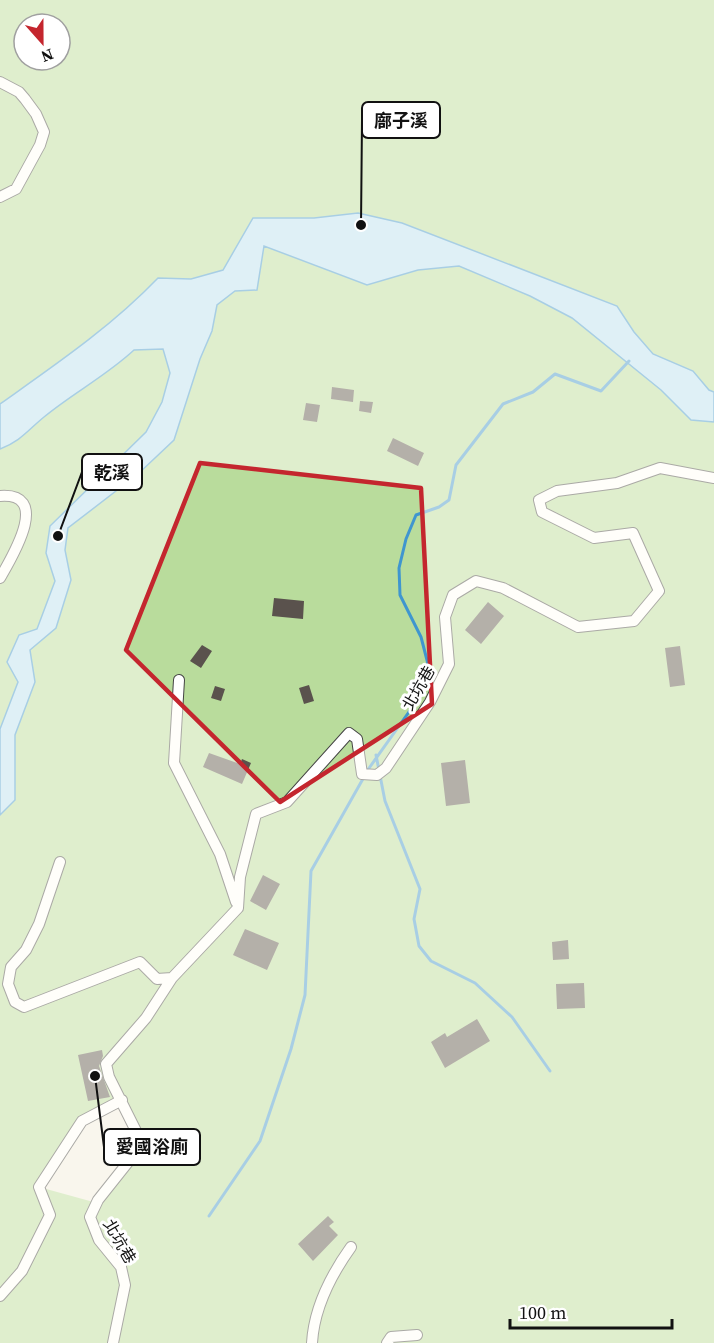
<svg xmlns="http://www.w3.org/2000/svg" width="714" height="1343" font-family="'Source Serif 4','Noto Sans TC',serif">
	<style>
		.forest { fill: #b9dc9c; fill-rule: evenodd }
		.plaza { fill: #f1ede2 }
		.water { fill: #b9e0f7; stroke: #3f96cf; stroke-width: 1.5 }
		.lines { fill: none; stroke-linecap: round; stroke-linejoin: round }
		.stream { stroke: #3f96cf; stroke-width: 3 }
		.building { fill: #5a524d }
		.minor-casing { stroke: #444; stroke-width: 12 }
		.minor { stroke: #fff; stroke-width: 10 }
		.marked { fill: none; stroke: #c4262e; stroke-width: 4.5; stroke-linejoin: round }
		.labels { text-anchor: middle; stroke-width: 6; stroke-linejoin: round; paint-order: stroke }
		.street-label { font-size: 16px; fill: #111; stroke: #fff }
		.leader { fill: none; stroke: #111; stroke-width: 2 }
		.callout-dot { fill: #111; stroke: #fff; stroke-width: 2 }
		.callout { fill: #fff; stroke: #111; stroke-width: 2 }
		.callout-label { font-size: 18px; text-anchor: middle; font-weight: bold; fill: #111 }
	</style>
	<rect width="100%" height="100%" fill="#fffdf5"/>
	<path class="forest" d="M0,0H714V1343H0ZM24,24H60V60H24Z"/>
	<path class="plaza" d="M122,1100L137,1149L97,1203L39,1187L82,1121Z"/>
	<path class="water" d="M358,213L402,223L617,306L634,332L653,354L693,371L709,390L714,392V422L691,420L661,390L572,318L530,296L459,266L418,270L367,285L264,246L257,290L235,291L217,305L212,331L200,359L174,440L138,474L68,528L65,550L71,580L56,628L30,650L35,682L15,735V800L0,815V729L18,682L7,662L19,635L37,629L55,581L46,553L50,526L146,432L162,402L170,373L163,349L134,350C106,376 73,393 44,417C28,430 21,441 0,449V404C55,365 111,327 158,278L191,279L223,270L253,218H314Z"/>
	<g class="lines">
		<path class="stream" d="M376,755L385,801L420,889L414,919L419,946L431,961L475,983L512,1017L550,1071
			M367,771L426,688L428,664L421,637L400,595L399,568L406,539L416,515L439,507L449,500L456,465L503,404L533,392L555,374L601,391L629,361
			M209,1216L260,1141L291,1049L305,995L311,871L364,777"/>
	</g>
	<path class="building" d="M332,387L354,390L353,402L331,399Z
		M360,401L373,402L371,413L359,411Z
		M306,403L320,405L317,422L303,420Z
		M393,438L424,453L418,466L387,451Z
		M274,598L304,601L303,619L272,616Z
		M488,602L504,616L481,644L465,630Z
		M202,645L212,651L201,668L190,661Z
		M680,646L685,685L670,687L665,648Z
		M309,685L314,701L304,704L299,688Z
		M215,686L225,689L221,701L211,698Z
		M209,753L240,764L242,759L251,763L242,784L203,767Z
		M465,760L470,803L446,806L441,763Z
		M263,875L280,884L266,910L250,901Z
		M245,929L279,943L267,970L233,955Z
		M568,940L569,959L553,960L552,942Z
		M584,983L585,1008L557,1009L556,984Z
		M477,1019L490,1041L445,1068L431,1042L445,1033L447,1037Z
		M102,1050L103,1056L99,1066L110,1097L88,1101L78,1055Z
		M328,1216L334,1222L329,1226L338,1235L313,1261L298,1244Z"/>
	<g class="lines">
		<defs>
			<path id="minor" d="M0,82L19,92L25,99L36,114L44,132L40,145L16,189L0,197
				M0,496C52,492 12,557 0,578
				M179,680L174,763L220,854L236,902
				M60,862L39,924L26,950L11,967L8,984L15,1002L24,1007L140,962L157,979L172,978
				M0,1296L22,1271L50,1215L39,1187L82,1121L122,1100
				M113,1343L125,1285L121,1267L99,1240L90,1217L98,1200L137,1151V1133L109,1077L106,1064L146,1018L172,978L238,908L240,877L256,814L287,802L349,733L357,739L362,774L377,775L386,768L430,702L449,664L445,617L453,595L476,581L503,588L578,627L634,621L659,591L633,533L594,538L542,512L539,500L557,491L617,483L660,468L714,478
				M312,1343C314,1308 331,1275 351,1247
				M387,1343L391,1337L417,1335"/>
		</defs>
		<use href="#minor" class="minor-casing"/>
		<use href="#minor" class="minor"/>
	</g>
	<path d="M0 0H714V1343H0ZM200,463L421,488L432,704L280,802L126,650Z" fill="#fffdf5" fill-opacity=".55" fill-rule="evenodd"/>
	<path class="marked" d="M200,463L421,488L432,704L280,802L126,650Z"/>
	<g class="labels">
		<g class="street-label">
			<text transform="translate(418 688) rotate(-60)" y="6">北坑巷</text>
			<text transform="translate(120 1241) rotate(60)" y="6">北坑巷</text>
		</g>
	</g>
	<path class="leader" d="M361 225L362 120M58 536L82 472M95 1076L104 1147"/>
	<g class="callout-dot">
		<circle cx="361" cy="225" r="6"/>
		<circle cx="58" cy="536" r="6"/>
		<circle cx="95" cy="1076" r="6"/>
	</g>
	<g class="callout">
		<rect x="362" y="102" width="78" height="36" rx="6"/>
		<rect x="82" y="454" width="60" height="36" rx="6"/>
		<rect x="104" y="1129" width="96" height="36" rx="6"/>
	</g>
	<g class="callout-label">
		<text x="401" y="127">廍子溪</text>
		<text x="112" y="479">乾溪</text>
		<text x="152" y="1153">愛國浴廁</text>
	</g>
	<g transform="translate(42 42) rotate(159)"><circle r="28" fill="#ffffff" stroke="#a0a0a0" stroke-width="1.5"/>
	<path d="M0-4.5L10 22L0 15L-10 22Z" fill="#c4262e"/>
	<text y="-9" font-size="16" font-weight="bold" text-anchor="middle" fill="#111111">N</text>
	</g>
	<path d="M510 1319v9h162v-9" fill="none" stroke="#111111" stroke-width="3"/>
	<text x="519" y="1319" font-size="18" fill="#111111" stroke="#ffffff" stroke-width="4.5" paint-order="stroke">100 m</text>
</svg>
